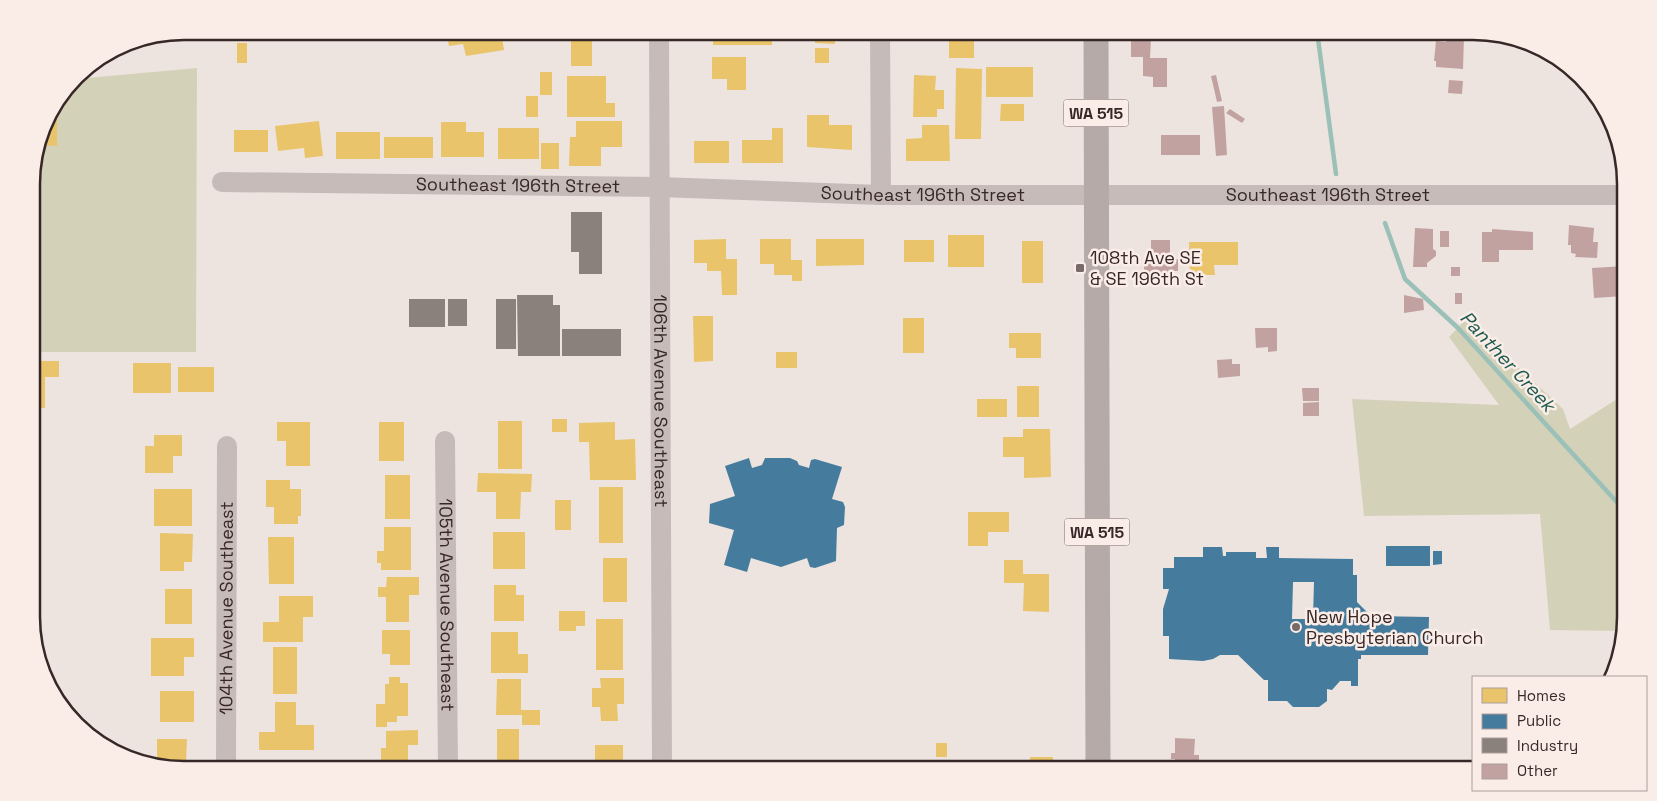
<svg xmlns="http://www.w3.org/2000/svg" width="1657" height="801" font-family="'Space Grotesk',sans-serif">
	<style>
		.green { fill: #d4d1b9 }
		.homes { fill: #e9c46a }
		.public { fill: #457b9d; fill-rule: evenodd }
		.industry { fill: #8a817c }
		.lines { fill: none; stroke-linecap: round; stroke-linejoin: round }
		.stream { stroke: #9bc0b7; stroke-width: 4.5 }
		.building { fill: #c1a2a1 }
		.minor { stroke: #c6bbb8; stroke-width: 20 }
		.major { stroke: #b5aaa8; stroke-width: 25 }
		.poi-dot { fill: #776a68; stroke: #faece7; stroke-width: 2 }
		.labels { text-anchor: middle; stroke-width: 5; stroke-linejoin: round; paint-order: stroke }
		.shield { fill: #faece7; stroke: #726361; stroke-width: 1 }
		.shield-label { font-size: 16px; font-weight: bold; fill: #372827 }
		.street-label { font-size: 18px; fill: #372827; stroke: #faece7 }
		.poi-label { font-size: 18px; fill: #372827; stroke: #faece7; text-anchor: start }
		.water-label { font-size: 19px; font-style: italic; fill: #1b5a4e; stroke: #faece7 }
		.rim { fill: none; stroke: #372827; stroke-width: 2.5 }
	</style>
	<rect width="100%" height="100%" fill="#ede4e0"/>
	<path class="green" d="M197,68L196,352H32V174L47,117L76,79Z
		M1466,319L1563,409L1570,429L1625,394L1626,617L1623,631L1550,630L1540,514L1364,516L1352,399L1499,405L1449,337Z"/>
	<path class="homes" d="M259,31H310V39L292,40V36L259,37Z
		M446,31H488V34L501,31L504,50L466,56L463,44L449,46Z
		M571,31H592V66H571Z
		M713,31H763V37H772V45H713Z
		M815,31H835V44L815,43Z
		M949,31H974V58H949Z
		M237,43H247V63H237Z
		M815,48H829V63H815Z
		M712,57H746V90H727V79H712Z
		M986,67H1033V97H986Z
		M956,68L982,69L981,139H955Z
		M540,72H552V95H540Z
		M914,75L936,76L935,90H944V109H937V117H913Z
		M567,76H606V103H615V117H567Z
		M526,96H538V117H526Z
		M1001,104H1024V121H1000Z
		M50,113H57V146L39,145Z
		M807,115H829V125H852V150L807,147Z
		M319,121L323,156L305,158L304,148L278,151L275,126Z
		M576,121H622V147H601V166H569L570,137H576Z
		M441,122H466V132H484V157H441Z
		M922,125H949L950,161H906V139L922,138Z
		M498,128H539V159H498Z
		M772,128H783V163H742V140H772Z
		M234,130H268V152H234Z
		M336,132H380V159H336Z
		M384,137H433V158H384Z
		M694,141H729V163H694Z
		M541,143H559V169H541Z
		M948,235H984V267H948Z
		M726,239V259H737V295H722L721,271H707V263H694V240Z
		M760,239H791V260H802V281H792V275H774V264H760Z
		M816,239H864V265L816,266Z
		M904,240H934V262H904Z
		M1022,241H1043V283H1022Z
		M1189,242H1238V265H1214L1215,275H1190Z
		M693,316H713V361L694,362Z
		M903,318H924V353H903Z
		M1009,333H1041V358H1016V348H1009Z
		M776,352H797V368H776Z
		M32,361H59V377H45V408H32Z
		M133,363H171V393H133Z
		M178,367H214V392H178Z
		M1017,386H1039V417H1017Z
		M977,399H1007V417H977Z
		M552,419H567V432H552Z
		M498,421H522V469H498Z
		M277,422H310V466H286V441H277Z
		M379,422H404V461H379Z
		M615,422V440L635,439L636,480H590L589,442H579V423Z
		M1023,429H1050L1051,477L1024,478V457H1003V437H1023Z
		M154,435H182V456H173V473H145V446H154Z
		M478,473L532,474L531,492H521L520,519H496V492H477Z
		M385,475H410V519H385Z
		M266,480H290V489H301V516H298V524H274V507H266Z
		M599,487H623V543H599Z
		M154,489H192V526H154Z
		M555,500H571V530H555Z
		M968,512H1009V532H988V546H968Z
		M384,527H411V570H381V563H377V551H384Z
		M493,532H525V569H493Z
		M160,533L193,534L192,562H184V571H160Z
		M268,537H294V584H269Z
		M603,558H627V602H603Z
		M1004,560H1023V574H1049V612L1023,611L1024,583H1004Z
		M387,577H419V595H409V622H386V597H378V587H386Z
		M494,585H516V595H524V621H494Z
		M165,589H192V624H165Z
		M279,596H313V617H303V642H263V622H279Z
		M559,611H585V626H576V631H559Z
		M596,619H623V670H596Z
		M382,630H410V665H390V654H382Z
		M491,632H518V654H528V673H491Z
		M151,638H194V657H184V676H151Z
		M273,647H297V694H273Z
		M389,677H400V683H408V716H397V722H387V727H376V704H385V684H389Z
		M600,678H624V704H617L618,721H601L600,707H592V688H601Z
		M497,679H521V710H540V725H522V715H496Z
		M160,691H194V722H160Z
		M275,702H296V725H314V750H259V732H275Z
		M497,729H519V770H497Z
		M418,730V745H408V770H381V748H386V731Z
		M157,739H187L186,762H196V770H184L157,763Z
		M936,743H947V757H936Z
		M595,745H623V770H595Z
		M1030,757H1053V770H1030Z
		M277,767H312V770H277Z"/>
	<path class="public" d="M749,458L752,468L762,465L765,458H790L797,461L799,465L809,468L811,460L815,459L842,467L832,499L843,502L845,507L844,525L837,528L836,561L815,568L810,567L807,558L781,567L751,558L747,572L724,565L734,530L709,523L710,504L735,496L725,466Z
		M1386,546H1430V566H1386Z
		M1203,547H1222L1223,556H1226V552H1256V558H1267L1266,547H1279V558L1353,559V575H1357V602L1371,616L1429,617L1428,655H1361V659H1358V686H1351V681H1340L1332,690L1327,689V701L1319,707H1293L1287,701H1268V680H1264L1238,655H1220L1213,659L1203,661L1169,659V636H1163V609L1169,589H1163V568H1174V557H1203ZM1293,582H1314L1313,619H1292Z
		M1433,551H1442V564L1433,565Z"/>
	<path class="industry" d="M571,212H602V274H579V252H571Z
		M517,295H553V305H560V356H518Z
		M409,299H445V327H409Z
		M448,299H467V326H448Z
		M496,299H516V349H496Z
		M562,329H621V356H562Z"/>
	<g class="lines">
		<path class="stream" d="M1317,31L1336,174
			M1385,223L1405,279L1458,328L1625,511"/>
	</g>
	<path class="building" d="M1481,33L1500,38V41H1481Z
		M1446,36L1464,37L1463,69L1436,67V61H1434L1436,41L1446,42Z
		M1131,38H1151L1150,58H1167V87H1153V77L1143,76V57H1131Z
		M1216,75L1222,101L1217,102L1211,76Z
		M1449,80L1463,81L1462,94L1448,93Z
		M1224,106L1227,155L1216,156L1212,107Z
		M1230,109L1245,119L1242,123L1226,113Z
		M1161,135H1200V155H1161Z
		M1569,225L1594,228L1593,242H1598L1597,258L1575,257L1576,254L1571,253V245H1568Z
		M1415,228L1433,229V249L1436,251V256L1427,263V267H1413Z
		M1492,229L1533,232V250H1499V262H1482V232H1492Z
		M1440,231H1449V247H1440Z
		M1151,240H1170V259H1178V271H1171V280H1144V260H1151Z
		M1625,266V296L1594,298L1592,268Z
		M1451,267H1460V276H1451Z
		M1455,293H1462V304H1455Z
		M1404,295L1423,299L1424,310L1404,313Z
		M1255,328H1277V351L1268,352V347L1256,348Z
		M1232,359V364H1240V376L1218,378L1217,360Z
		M1302,388H1319V401H1303Z
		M1319,402V416H1303V403Z
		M1175,738L1195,739L1194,755H1199V761L1194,760V770H1174L1175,759H1171V753H1175Z"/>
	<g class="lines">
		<g class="minor">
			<path id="s1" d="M659,31L662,770"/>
			<path d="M880,31L881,195"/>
			<path id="s2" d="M222,182L659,187L881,195H1625"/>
			<path id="s3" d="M445,441L448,770"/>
			<path id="s4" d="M226,770L227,446"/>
		</g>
		<path class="major" d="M1096,31L1098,770"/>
	</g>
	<g class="poi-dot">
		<rect x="1075" y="263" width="10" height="10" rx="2.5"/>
		<circle cx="1296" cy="627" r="5"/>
	</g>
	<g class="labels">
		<g class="shield">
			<rect x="1063.5" y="99.5" width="65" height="27" rx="4"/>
			<rect x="1064.5" y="518.5" width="65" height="27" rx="4"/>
		</g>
		<g class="shield-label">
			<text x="1096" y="119">WA 515</text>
			<text x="1097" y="538">WA 515</text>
		</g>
		<g class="street-label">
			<text dy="6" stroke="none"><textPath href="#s2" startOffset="296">Southeast 196th Street</textPath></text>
			<text dy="6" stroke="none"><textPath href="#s2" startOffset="701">Southeast 196th Street</textPath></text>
			<text dy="6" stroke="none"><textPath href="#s2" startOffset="1106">Southeast 196th Street</textPath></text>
			<text dy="6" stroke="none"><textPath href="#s1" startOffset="370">106th Avenue Southeast</textPath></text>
			<text dy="6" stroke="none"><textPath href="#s3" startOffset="164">105th Avenue Southeast</textPath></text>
			<text dy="6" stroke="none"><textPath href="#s4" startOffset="162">104th Avenue Southeast</textPath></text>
		</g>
		<g class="poi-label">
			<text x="1090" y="264">108th Ave SE<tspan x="1090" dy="21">&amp; SE 196th St</tspan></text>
			<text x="1306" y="623">New Hope<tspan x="1306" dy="21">Presbyterian Church</tspan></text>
		</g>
		<g class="water-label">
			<text transform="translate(1508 361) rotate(47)" y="7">Panther Creek</text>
		</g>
	</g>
	<path d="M0 0H1657V801H0ZM184 40H1473A144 144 0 0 1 1617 184V617A144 144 0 0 1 1473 761H184A144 144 0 0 1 40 617V184A144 144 0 0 1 184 40Z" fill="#faece7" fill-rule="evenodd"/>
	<path class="rim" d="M184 40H1473A144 144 0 0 1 1617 184V617A144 144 0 0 1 1473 761H184A144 144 0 0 1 40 617V184A144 144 0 0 1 184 40Z"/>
	<rect x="1472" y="676" width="175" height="115" fill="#faece7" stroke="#ac9e9a"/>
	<rect x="1482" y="688" width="25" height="15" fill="#e9c46a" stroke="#ac9e9a"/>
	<text x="1517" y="701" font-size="15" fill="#372827">Homes</text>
	<rect x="1482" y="714" width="25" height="15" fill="#457b9d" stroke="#ac9e9a"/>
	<text x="1517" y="726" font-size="15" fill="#372827">Public</text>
	<rect x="1482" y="738" width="25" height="15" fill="#8a817c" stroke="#ac9e9a"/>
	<text x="1517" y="751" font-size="15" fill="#372827">Industry</text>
	<rect x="1482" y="764" width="25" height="15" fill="#c1a2a1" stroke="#ac9e9a"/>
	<text x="1517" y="776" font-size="15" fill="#372827">Other</text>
</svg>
